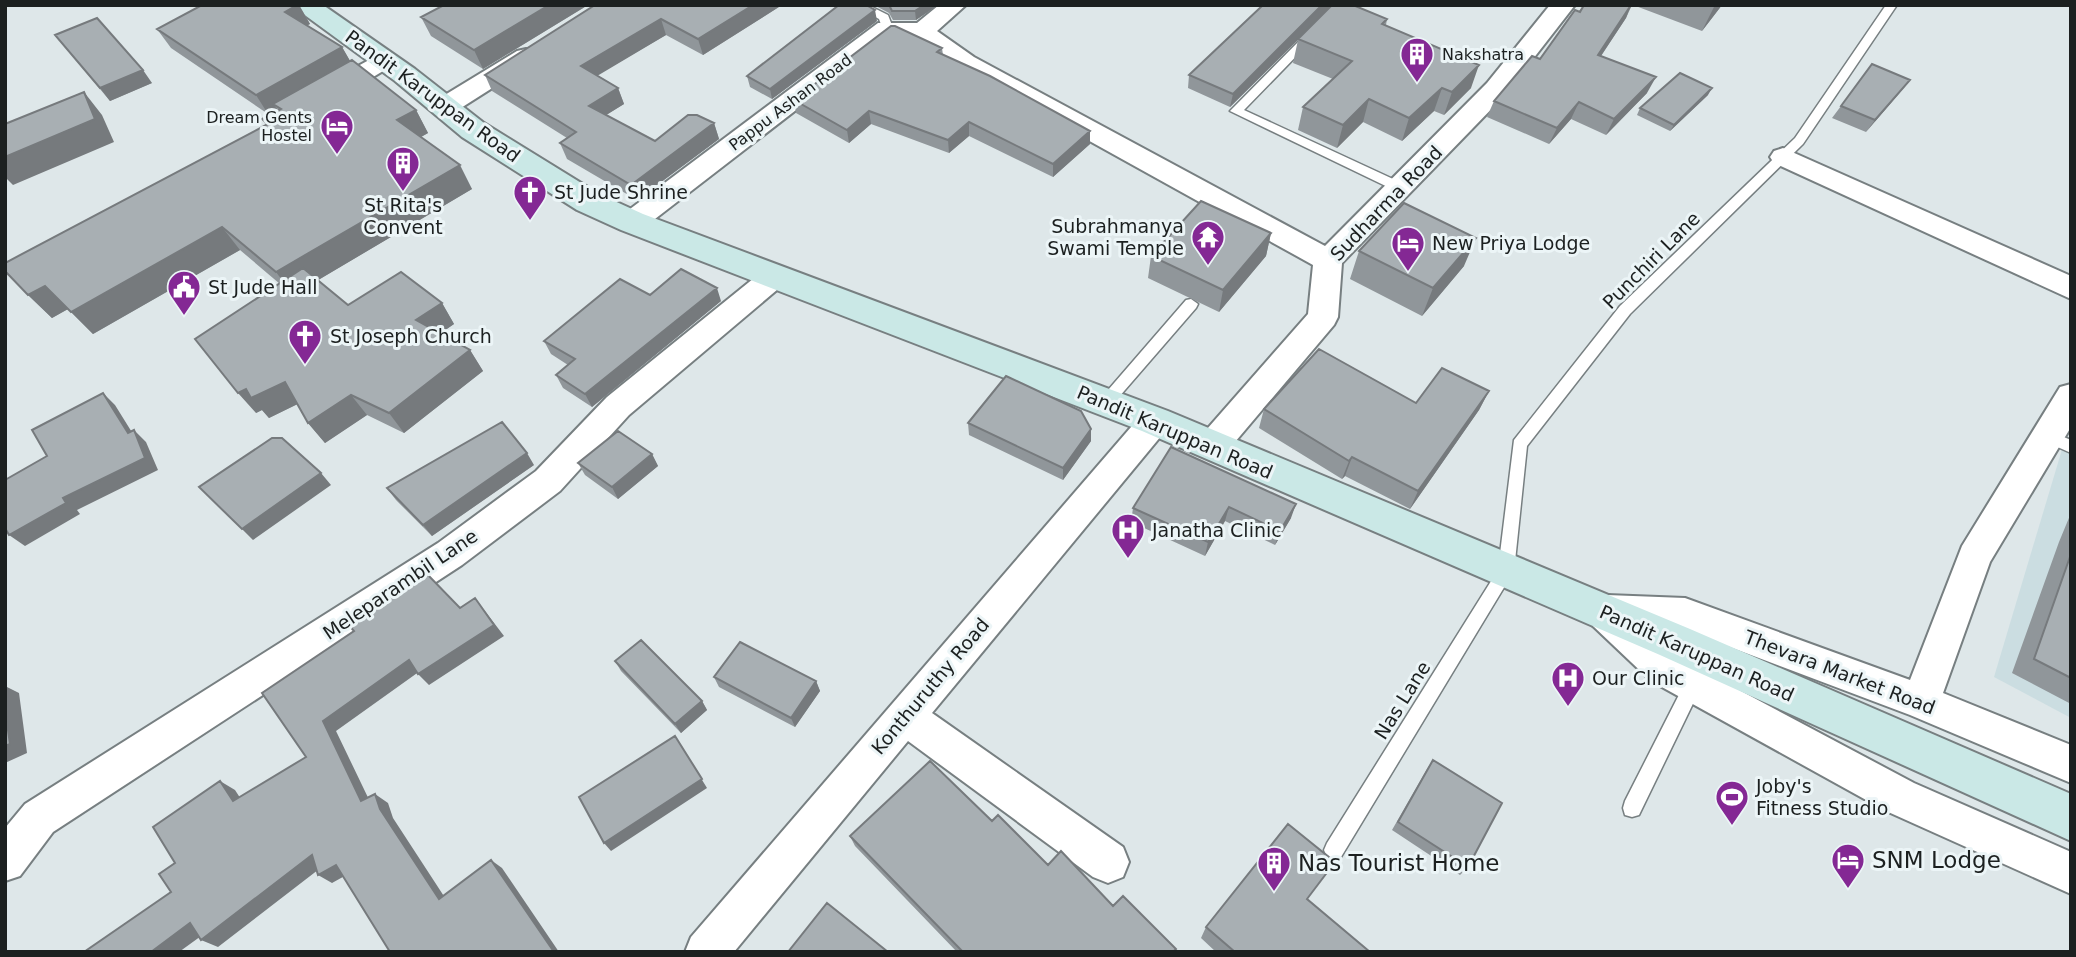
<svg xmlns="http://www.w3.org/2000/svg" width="2076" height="957" font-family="'DejaVu Sans',sans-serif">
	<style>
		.built { fill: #cbdde1 }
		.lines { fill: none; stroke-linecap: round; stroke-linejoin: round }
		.lane-casing { stroke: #777f81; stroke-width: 3 }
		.street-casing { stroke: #777f81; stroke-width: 4 }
		.secondary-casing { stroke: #777f81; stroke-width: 4 }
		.lane { fill: #fff; fill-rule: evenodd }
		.street { fill: #fff; fill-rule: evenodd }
		.secondary { fill: #cae8e6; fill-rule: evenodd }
		.wall { fill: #90969a }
		.shaded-wall { fill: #767a7d }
		.building { fill: #a8afb3; stroke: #767a7d; stroke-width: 2 }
		.labels { text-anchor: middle; stroke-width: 6; stroke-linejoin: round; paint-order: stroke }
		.far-poi-label { font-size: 16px; fill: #1c2020; stroke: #ecf5f7; text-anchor: start }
		.far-street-label { font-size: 16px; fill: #1c2020; stroke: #ecf5f7 }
		.street-label { font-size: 19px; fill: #1c2020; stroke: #ecf5f7 }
		.poi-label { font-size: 19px; fill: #1c2020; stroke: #ecf5f7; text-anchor: start }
		.near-poi-label { font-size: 23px; fill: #1c2020; stroke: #ecf5f7; text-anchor: start }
	</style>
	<rect width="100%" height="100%" fill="#dee7e9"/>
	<path class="built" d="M2066,436L2071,439V718L1994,677Z"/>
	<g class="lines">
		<defs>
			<path id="lane" d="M853,5H868L888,15L893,28L883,30L879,19Z
				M1886,5H1897L1803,144L1630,314L1527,446L1514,571L1341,857L1334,860L1327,857L1324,850L1327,843L1498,570L1514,440L1620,306L1795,138Z
				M1309,34L1313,35V39L1244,110L1406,185V191H1396L1230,111L1305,35Z
				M1191,299L1198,304L1196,308L1112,405H1102L1099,401L1102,397L1186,300Z
				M2049,431L2071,440V453L2044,441L2041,437L2044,433Z
				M1693,677L1699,679L1702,685L1639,815L1632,817L1625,815L1623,808L1625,801L1687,679Z"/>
			<path id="street" d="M939,5H966L937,31L974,57L1325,246L1487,83L1550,5H1575L1505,95L1342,263L1338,317L1334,325L1224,455L1212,459L1200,455L1196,446L1200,437L1308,314L1313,265L956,67L916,38L892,36L642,229L632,232L622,229L618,222L622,215L878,23H917Z
				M526,49L535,51L538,56L535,61L453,113H435L431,107L435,101L517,51Z
				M384,52L393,55L396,60L393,65L335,100H317L313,94L317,88Z
				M1783,148L2071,276V299L1774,163L1770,157L1774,151Z
				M774,267L784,270L789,277L784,284L629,415L560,491L462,565L53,832L20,876L5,881V828L25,804L438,543L536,471L607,397L764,270Z
				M2071,384V427L1990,562L1943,693L2071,745V783L1910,715L1685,630L1646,628L1677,657L1914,783L2071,852V894L1886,811L1651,681L1593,626L1589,611L1594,600L1607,595L1685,598L1910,680L1962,546L2060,387Z
				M1155,408L1166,412L1171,421L1166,430L932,713L1123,847L1129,862L1123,877L1108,883L1093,877L908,741L734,952H685L691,937L1144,412Z"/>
			<path id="secondary" d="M291,5H323L415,69L484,123L599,194L643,214L1168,411L1690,629L2071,794V841L1660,655L1142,431L621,230L577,210L462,137L395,81Z"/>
		</defs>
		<use href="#lane" class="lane-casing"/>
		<use href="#street" class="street-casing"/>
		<use href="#secondary" class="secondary-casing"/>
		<use href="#lane" class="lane"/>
		<use href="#street" class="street"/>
		<use href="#secondary" class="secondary"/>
	</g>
	<path class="wall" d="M202,5H299L310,24L307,25L342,47L350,61L416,110L428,133L421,137L472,189L318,280L348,305L442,303L454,324L440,333L470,350L483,371L404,433L367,415L325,443L308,423L297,404L269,418L262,410L256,413L280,284L240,250L93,334L68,309L52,318L28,295L266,125L262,119L278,111L277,109L268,114L171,48L157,29Z
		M444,5H588L483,69L431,36L421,17Z
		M595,5H782L703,55L666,35L597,75L618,88L624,104L606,115L655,141L714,123L719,139L637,200L567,159L560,143L567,138L492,91L485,75Z
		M874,5H938L916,20H893L889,13Z
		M1263,5L1387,19L1386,25L1471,88L1444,115L1434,111L1402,141L1363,122L1337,148L1298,130L1303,107L1333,79L1293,63L1298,40L1230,107L1188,88L1189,75Z
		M1584,5H1632L1626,18L1601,56L1647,93L1606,135L1571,119L1549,144L1487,117L1494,101L1540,59Z
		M1633,5H1722L1702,31Z
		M877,21L772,99L750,87L747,76Z
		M55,35L152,83L110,101Z
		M942,48L943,55L1090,144L1053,177L969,136L949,153L871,124L849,143L796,113L794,100Z
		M1910,80L1901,91L1866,132L1832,118L1841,106Z
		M1708,95L1670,131L1637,115L1640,108Z
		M1271,233L1266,256L1219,312L1148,278L1151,256Z
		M1359,251L1464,266L1422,316L1350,279Z
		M650,295L721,301L592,407L563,388L556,375L568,365L551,354L544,341Z
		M1489,391L1479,410L1410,509L1345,476L1342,479L1259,428L1264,409L1416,403Z
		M968,423L1091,429V441L1063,480L969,435Z
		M1171,447L1291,518L1275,545L1225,521L1205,556L1131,522L1133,508Z
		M652,454L658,466L618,499L585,475L578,463Z
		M534,465L432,536L396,500L387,488Z
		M2071,513V704L2012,673L2059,542Z
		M615,661L702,701L707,710L681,733L621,671Z
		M714,677L816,681L820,691L795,727L719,687Z
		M1433,760L1468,867L1460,875L1392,830L1427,769Z
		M992,821L1048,865L1113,906L1176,949L1175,952H957L855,846L850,836Z
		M1307,900L1370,952H1216L1201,938L1206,927Z"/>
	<path class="shaded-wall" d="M297,5H299L310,24L296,31L285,12Z
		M549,5H588L483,69L474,50Z
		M753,5H782L703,55L698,39Z
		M924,5H938L916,20L915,11Z
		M1322,5H1333L1230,107L1233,94Z
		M1631,5L1626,18L1591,71L1598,55Z
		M1715,5H1722L1702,31Z
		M875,10L877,21L772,99L770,89Z
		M661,19L666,35L587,82L581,66Z
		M342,47L353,66L273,104L277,109L268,114L256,95Z
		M1479,65L1471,88L1444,115L1452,92Z
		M143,70L152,83L110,101L100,88Z
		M1656,77L1647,93L1606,135L1614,119Z
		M1910,80L1901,91L1866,132L1875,120Z
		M618,88L624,104L595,122L589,106Z
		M1442,88L1434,111L1402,141L1409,118Z
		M1712,88L1708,95L1670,131L1674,125Z
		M84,92L102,115L114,142L13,185L5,177V157Z
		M1369,99L1363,122L1337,148L1343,125Z
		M1579,102L1571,119L1549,144L1557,128Z
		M416,110L428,133L410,143L397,120Z
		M869,111L871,124L849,143L847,130Z
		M969,122V136L949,153L948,140Z
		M714,123L719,139L637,200L631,185Z
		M1090,131V144L1053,177V164Z
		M460,165L472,189L293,295L276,272Z
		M222,227L240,250L93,334L71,312Z
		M1271,233L1266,256L1219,312L1223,290Z
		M1476,238L1464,266L1422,316L1433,288Z
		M45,286L68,309L52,318L28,295Z
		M717,288L721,301L592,407L585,394Z
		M442,303L454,324L430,341L416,320Z
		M470,350L483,371L404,433L389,413Z
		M285,382L302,402L269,418L262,410L256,413L238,393L246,389Z
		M1489,391L1479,410L1410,509L1418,491Z
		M103,393L115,405L138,442L134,430L146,442L158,470L77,510L80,514L25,546L9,535L63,498L128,433Z
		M351,395L367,415L325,443L308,423Z
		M1091,429V441L1063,480V468Z
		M527,453L534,465L432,536L423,525Z
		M652,454L658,466L618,499L612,487Z
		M1352,457L1345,476L1342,479L1349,461Z
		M321,473L331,485L253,540L242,529Z
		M1296,504L1291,518L1275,545L1280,531Z
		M1229,507L1225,521L1205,556L1208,542Z
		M475,598L504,636L429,685L418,674Z
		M409,660L420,671L336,731L374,810L361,801L323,721Z
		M816,681L820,691L795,727L791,718Z
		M5,686L19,693L27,753L5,763Z
		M702,701L707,710L681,733L675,724Z
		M675,736L707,788L611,851L604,843Z
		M220,781L235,790L248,810L233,801Z
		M375,794L388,803L393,818L451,907L439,899L380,809Z
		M312,855L327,863L218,947L201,940Z
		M491,860L502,868L559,952H554Z
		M336,865L350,873L332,883L318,875Z
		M190,923L208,931L179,952H151Z"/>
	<path class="building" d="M202,5H297L285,12L342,47L256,95L157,29Z
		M444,5H549L474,50L421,17Z
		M595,5H753L698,39L661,19L581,66L618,88L589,106L655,141L688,115H697L714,123L631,185L560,143L576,132L485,75Z
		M839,5H866L875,10L770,89L747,76Z
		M889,5H924L915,11H892Z
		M1263,5H1322L1233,94L1189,75Z
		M1332,5H1353L1387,19L1382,24L1479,65L1452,92L1442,88L1409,118L1369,99L1343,125L1303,107L1352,61L1298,39Z
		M1584,5H1631L1598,55L1656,77L1614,119L1579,102L1557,128L1494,101L1532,56L1540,59L1575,10L1580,12Z
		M97,18L143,70L100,88L55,35Z
		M891,26H895L942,48L937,52L990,76L1090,131L1053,164L969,122L948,140L869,111L847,130L794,100Z
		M352,60L416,110L397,120L460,165L276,272L222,227L71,312L45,286L28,295L5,271V263L268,124L262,119L281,109L273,104Z
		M1872,64L1910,80L1875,120L1841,106Z
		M1680,73L1712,88L1674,125L1640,108Z
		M84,92L95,119L5,157V124Z
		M1201,201L1271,233L1223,290L1151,256Z
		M1404,203L1476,238L1433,288L1359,251Z
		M303,268L348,305L401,272L442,303L416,320L470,350L389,413L351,395L308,423L285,382L251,398L246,389L238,393L195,339Z
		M681,269L717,288L585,394L556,375L575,359L544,341L620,279L650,295Z
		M1319,349L1416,403L1442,368L1489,391L1418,491L1352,457L1349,461L1264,409Z
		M1006,376L1081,411L1091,429L1063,468L968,423Z
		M103,393L128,433L134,430L145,458L63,498L66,503L9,535L5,528V480L47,456L32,430Z
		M502,422L527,453L423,525L387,488Z
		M618,431L652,454L612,487L578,463Z
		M272,438H282L321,473L242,529L199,487Z
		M1171,447L1296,504L1280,531L1229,507L1208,542L1133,508Z
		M2071,554V678L2034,659Z
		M426,573L460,608L475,598L494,625L418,674L409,660L323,721L361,801L375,794L380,809L439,899L491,860L554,952H390L336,865L318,875L312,855L201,940L190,923L151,952H84L171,892L159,874L175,863L153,827L220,781L233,801L306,757L262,693L354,631L347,623Z
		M641,640L702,701L675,724L615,661Z
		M740,642L816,681L791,718L714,677Z
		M5,709L10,744L5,746Z
		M675,736L702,779L604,843L579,797Z
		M1433,760L1502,803L1468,867L1398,822Z
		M930,761L992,821L998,815L1048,865L1061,851L1113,906L1123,896L1176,949L1173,952H963L850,836Z
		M1288,824L1335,862L1307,899L1370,952H1235L1206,927Z
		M827,903L888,952H788Z"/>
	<defs>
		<symbol id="building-pin" viewBox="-11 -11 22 30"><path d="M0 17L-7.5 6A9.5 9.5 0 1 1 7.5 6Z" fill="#842894" stroke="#ecf5f7"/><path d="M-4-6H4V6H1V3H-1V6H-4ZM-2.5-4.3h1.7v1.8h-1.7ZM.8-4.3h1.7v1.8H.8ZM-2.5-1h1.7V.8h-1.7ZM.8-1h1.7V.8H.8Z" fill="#fff"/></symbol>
		<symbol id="hotel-pin" viewBox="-11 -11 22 30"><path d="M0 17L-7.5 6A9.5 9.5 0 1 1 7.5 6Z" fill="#842894" stroke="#ecf5f7"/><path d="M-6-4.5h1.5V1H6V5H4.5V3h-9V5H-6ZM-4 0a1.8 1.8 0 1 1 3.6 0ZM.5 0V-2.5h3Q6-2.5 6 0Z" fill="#fff"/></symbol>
		<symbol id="church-pin" viewBox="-11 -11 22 30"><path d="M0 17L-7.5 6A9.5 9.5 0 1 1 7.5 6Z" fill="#842894" stroke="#ecf5f7"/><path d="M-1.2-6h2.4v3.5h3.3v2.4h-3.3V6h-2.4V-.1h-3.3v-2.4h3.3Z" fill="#fff"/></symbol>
		<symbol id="temple-pin" viewBox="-11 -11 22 30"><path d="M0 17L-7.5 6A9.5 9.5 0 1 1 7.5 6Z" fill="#842894" stroke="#ecf5f7"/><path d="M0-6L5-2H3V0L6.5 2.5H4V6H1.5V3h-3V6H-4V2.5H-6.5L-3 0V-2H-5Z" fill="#fff"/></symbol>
		<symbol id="civic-pin" viewBox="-11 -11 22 30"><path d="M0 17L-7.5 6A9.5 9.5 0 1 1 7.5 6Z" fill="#842894" stroke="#ecf5f7"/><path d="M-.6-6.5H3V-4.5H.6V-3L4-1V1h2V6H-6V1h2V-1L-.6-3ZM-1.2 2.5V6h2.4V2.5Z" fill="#fff"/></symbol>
		<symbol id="hospital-pin" viewBox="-11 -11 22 30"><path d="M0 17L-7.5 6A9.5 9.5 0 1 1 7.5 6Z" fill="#842894" stroke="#ecf5f7"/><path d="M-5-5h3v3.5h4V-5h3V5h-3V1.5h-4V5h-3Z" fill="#fff"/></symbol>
		<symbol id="stadium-pin" viewBox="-11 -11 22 30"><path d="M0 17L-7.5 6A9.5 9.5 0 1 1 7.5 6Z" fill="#842894" stroke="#ecf5f7"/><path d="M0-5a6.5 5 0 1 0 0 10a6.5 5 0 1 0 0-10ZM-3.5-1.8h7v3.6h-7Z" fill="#fff"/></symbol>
	</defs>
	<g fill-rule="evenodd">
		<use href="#building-pin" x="1398" y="35" width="38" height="52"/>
		<use href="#hotel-pin" x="318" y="107" width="38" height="52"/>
		<use href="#building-pin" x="384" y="144" width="38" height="52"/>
		<use href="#church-pin" x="511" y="173" width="38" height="52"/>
		<use href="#temple-pin" x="1189" y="218" width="38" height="52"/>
		<use href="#hotel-pin" x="1389" y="224" width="38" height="52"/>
		<use href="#civic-pin" x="165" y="268" width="38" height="52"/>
		<use href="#church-pin" x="286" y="317" width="38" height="52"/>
		<use href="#hospital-pin" x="1109" y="511" width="38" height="52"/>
		<use href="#hospital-pin" x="1549" y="659" width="38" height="52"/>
		<use href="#stadium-pin" x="1713" y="778" width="38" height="52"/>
		<use href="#hotel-pin" x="1829" y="841" width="38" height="52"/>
		<use href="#building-pin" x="1255" y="844" width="38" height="52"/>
	</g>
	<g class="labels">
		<g class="far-poi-label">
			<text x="1442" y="60">Nakshatra</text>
			<text x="312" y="123" text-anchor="end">Dream Gents<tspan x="312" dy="18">Hostel</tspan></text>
		</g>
		<g class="far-street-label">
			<text transform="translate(790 102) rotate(-37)" y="6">Pappu Ashan Road</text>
		</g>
		<g class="street-label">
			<text transform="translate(433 96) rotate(36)" y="7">Pandit Karuppan Road</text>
			<text transform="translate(1386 203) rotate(-46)" y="7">Sudharma Road</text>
			<text transform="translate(1651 260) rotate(-45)" y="7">Punchiri Lane</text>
			<text transform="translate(1175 432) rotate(23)" y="7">Pandit Karuppan Road</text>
			<text transform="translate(400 584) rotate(-34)" y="7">Meleparambil Lane</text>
			<text transform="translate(1697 653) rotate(24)" y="7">Pandit Karuppan Road</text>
			<text transform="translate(1840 672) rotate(21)" y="7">Thevara Market Road</text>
			<text transform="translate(930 686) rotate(-50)" y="7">Konthuruthy Road</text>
			<text transform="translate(1402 700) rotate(-58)" y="7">Nas Lane</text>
		</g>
		<g class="poi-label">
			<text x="554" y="199">St Jude Shrine</text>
			<text x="403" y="212" text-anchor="middle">St Rita's<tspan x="403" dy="22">Convent</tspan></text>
			<text x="1184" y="233" text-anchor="end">Subrahmanya<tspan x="1184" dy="22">Swami Temple</tspan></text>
			<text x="1432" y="250">New Priya Lodge</text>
			<text x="208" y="294">St Jude Hall</text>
			<text x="330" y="343">St Joseph Church</text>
			<text x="1152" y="537">Janatha Clinic</text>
			<text x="1592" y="685">Our Clinic</text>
			<text x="1756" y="793">Joby's<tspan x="1756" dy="22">Fitness Studio</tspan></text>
		</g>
		<g class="near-poi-label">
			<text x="1872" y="868">SNM Lodge</text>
			<text x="1298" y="871">Nas Tourist Home</text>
		</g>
	</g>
	<rect width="2076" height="957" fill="none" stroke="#1c2020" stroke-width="14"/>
</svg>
